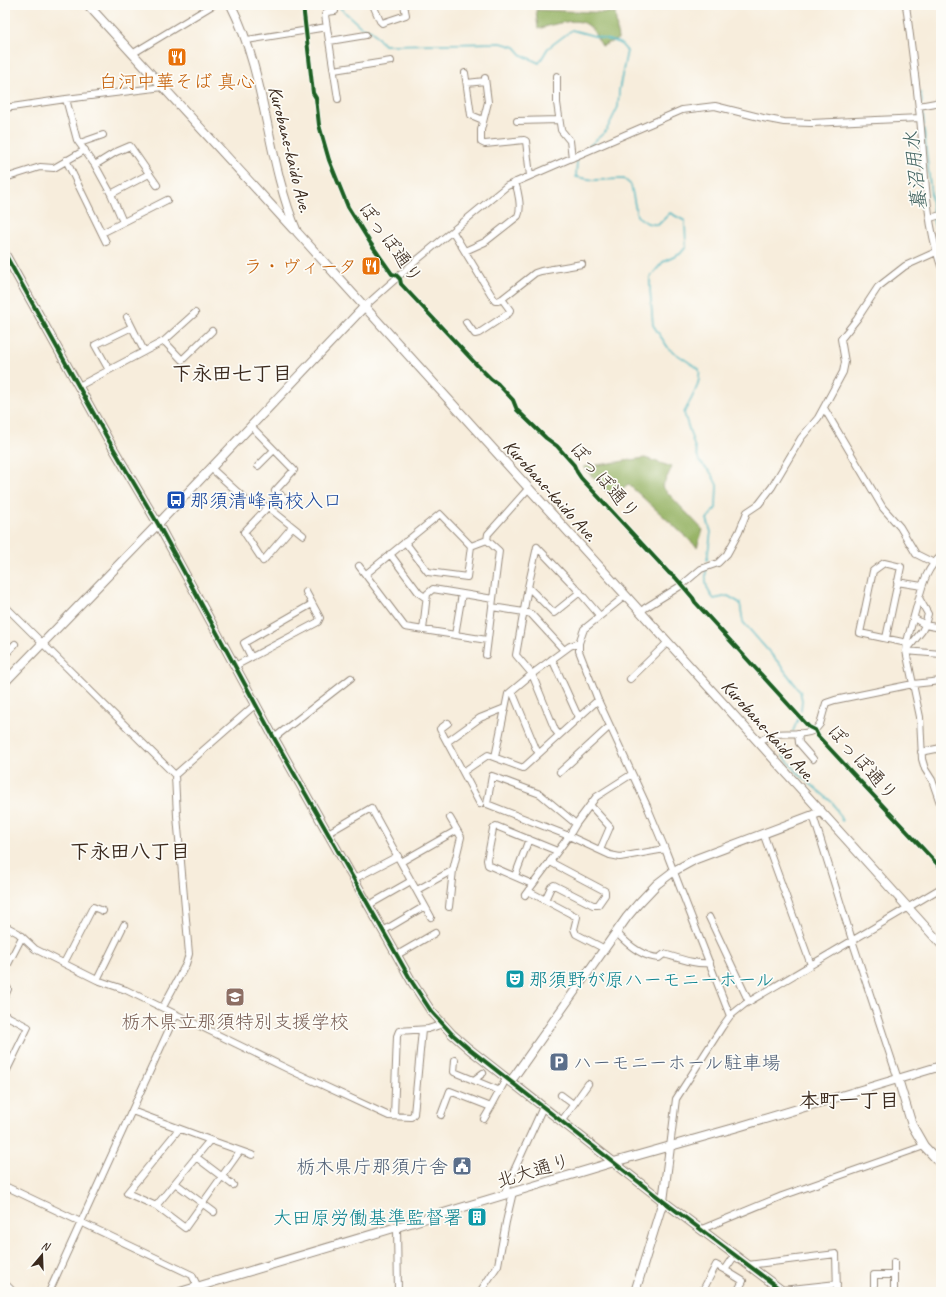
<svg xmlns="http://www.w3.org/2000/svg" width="946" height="1297" font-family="Caveat,'Klee One',sans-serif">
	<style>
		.forest { fill: #97b466; stroke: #696f42 }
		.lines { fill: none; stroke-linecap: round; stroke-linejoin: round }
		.stream { stroke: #45b4bf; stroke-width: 1.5 }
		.street-casing { stroke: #998c7d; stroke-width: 8 }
		.secondary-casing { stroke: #998c7d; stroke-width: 10 }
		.highway-casing { stroke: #998c7d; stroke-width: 13 }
		.street { stroke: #fff; stroke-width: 6 }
		.secondary { stroke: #fff; stroke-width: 8 }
		.highway { stroke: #fff; stroke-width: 11 }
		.cycleway-casing { stroke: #fdfcf7; stroke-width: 6 }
		.cycleway { stroke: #1b5e20; stroke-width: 4 }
		.labels { text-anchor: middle; stroke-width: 3.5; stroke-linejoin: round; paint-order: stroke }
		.food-label { font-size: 19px; fill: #c56008; stroke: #fdfcf7 }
		.street-label { font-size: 19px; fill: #3b2a1e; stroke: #fdfcf7 }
		.transit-label { font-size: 19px; fill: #164399; stroke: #fdfcf7; text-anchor: start }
		.culture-label { font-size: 19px; fill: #0d838f; stroke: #fdfcf7; text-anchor: start }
		.education-label { font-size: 19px; fill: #785e54; stroke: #fdfcf7 }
		.service-label { font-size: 19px; fill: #4e5e75; stroke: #fdfcf7; text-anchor: start }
		.water-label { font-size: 20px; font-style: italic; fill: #3f615e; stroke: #fdfcf7 }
		.neighbourhood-label { font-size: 20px; font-weight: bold; fill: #3b2a1e; stroke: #fdfcf7 }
	</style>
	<rect width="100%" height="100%" fill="#fdfcf7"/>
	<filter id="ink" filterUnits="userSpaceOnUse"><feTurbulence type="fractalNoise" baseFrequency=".025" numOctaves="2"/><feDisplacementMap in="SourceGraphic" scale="8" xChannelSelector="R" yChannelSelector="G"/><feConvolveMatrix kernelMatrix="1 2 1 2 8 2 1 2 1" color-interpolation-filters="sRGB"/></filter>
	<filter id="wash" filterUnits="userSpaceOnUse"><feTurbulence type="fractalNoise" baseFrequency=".012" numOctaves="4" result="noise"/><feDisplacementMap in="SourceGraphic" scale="16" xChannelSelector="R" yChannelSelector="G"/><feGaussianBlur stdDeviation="0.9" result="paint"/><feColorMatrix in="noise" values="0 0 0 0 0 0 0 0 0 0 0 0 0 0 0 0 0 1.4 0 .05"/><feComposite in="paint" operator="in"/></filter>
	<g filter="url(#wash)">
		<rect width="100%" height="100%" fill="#f7eddc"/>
		<path class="forest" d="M536,10L615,13L618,39L602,46C598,40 595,32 590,27C579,15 552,25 538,29Z
			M645,458L672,467L662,487L703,530L697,547L628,484L612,497L583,467Z"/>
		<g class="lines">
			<path class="stream" d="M337,5L361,27L371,30L384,45L501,43L515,47L522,55L539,63L548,48L572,30L620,43L627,51L619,90L618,107L606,131L587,148
				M921,93L922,103
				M923,109L924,125
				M924,129L933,214
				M577,161L576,177L594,180L624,179L631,185L637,216L647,223L658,225L670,213L685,221L686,247L680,254L663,262L650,277V290L653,325L669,349L699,369C702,384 690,400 684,413L699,461L711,473L717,485L716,508L707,519L711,532L707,560
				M933,218L941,254
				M706,570C705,582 706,590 714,599L728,596L740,603L743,622L778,662L800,691L802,700L801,710
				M793,731L799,717
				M783,756L801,776L833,803L842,821"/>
		</g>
	</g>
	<g filter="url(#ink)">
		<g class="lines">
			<defs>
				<path id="street" d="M373,5L380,21L382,23L406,15L404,5
					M906,5C911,43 916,80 920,118C925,167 925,219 941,266
					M335,11L327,12L325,15L338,99
					M247,40L327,27
					M330,41L366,35
					M132,54L213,5
					M334,70L391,61
					M465,73L471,115L483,120
					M557,76V103L561,130L570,141L572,158
					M485,78L488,102L481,130V142L485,144L524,140L526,141L530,176
					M467,83L485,81
					M66,99L77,140L95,165L111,194L149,174
					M919,106L941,102
					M5,108L66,99L163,87
					M517,121L559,120
					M80,143L103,135
					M66,160L106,242
					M95,165L116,152L130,146L157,185
					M5,178L40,167L54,168L85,150
					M111,194L123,222
					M930,218L941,215
					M453,232L495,301H498L502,299L535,273L541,271L582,264
					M102,233L167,200
					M465,251L485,242L518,216C522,208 518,191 515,182
					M364,307L417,260L507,186L682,110L715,106L763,118L784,122L811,123L920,118
					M127,317L144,351
					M466,322L475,334L479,333L509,313L510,310L502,299
					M164,341L182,360L212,331
					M109,370L95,345L132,327
					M79,386L164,341L195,313
					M824,408L883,508L900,527L916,554L934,563
					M251,426L294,470L275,491L285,499
					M258,466L274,450
					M211,468L244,498
					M280,494L244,532L263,561L292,527
					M268,507L303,535
					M405,542L428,572L467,577L471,546L487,540
					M537,547L528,587L516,655L532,674L570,646L579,643
					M537,547L576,588L600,616
					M390,554L419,593L426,598
					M359,566L405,627L487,640
					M366,574L440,514L471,546
					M897,582L922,586
					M528,587L554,613L580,592
					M625,596L584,629L579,643V651L598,700L647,806L665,849L730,1016
					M919,598L907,641L906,651L920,717L922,759L925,769L932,780L941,806
					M5,606L175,775L177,816L189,954L186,964L163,1007
					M492,607L524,612L531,614L564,650
					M641,612L645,608L682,585L701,569L718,563L727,554L739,532L747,512L759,504L772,487L801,438L818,418L830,396L843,372L845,362L841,339L857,319L878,287L905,266L936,252
					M914,618L925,625L941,628
					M423,630L427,594L433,589L493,599
					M455,635L462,594
					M886,638L901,567L884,563L873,571L860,633L907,643
					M906,651L922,631L925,625L928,614L919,598C923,582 928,567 941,556
					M906,651L941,654
					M5,655L15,644
					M486,655L499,551L487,540L488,534L528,489
					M251,657L244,643L312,604
					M552,659L576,712L579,716
					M235,666L318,622L320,618L306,592
					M630,679L668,642
					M512,691L536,749L539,753
					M448,723L440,729L480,804
					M798,733L799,743L813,759
					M274,738L351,678
					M447,742L480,718L505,708
					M759,742C778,726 796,739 815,730L820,724L826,703L835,700L913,684L941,681
					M921,752L941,748
					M495,757L508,694L532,674L555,730L559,735
					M463,772L488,755L523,768L598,700
					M560,772L610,726
					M632,774L596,797L576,824L540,794L492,776L487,804L569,836L610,855L620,857L665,849
					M175,775L256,704
					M590,805L610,827L600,850
					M813,815L852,940L898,1079
					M328,833L371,808L431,917
					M763,833L811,965
					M401,862L457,830
					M515,876L529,839
					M354,879L398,856
					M532,884L488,865L487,860L493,829L496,826L557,851
					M417,890L453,870
					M528,891L577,917L574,929L576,934L605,949
					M525,895L569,836L576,824
					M545,900L551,887L554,885L593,905H598L605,895V891L554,864L550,861
					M369,905L411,881
					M449,907L453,870L461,837L450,818
					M709,917L749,1002
					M5,926L18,933L35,949L97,980L126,990L290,1070L389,1116L411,1117L414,1114L422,1030
					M383,931L425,906
					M616,932C627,944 642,957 659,958L664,954C678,958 696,965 710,963
					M397,955L435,933
					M64,963L93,907L103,911
					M5,970L22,937
					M97,980L124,925
					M5,985L8,989L5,996
					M5,1015L28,1027L5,1074
					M455,1060L454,1072L500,1091
					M474,1080L483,1073
					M561,1095L573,1104
					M132,1111L210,1140L156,1206
					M441,1115L450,1091L491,1107L506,1079
					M394,1116L397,1036L399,1031L428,1029L443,1024
					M484,1119L491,1107
					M561,1122L588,1084
					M179,1129L127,1193L156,1206L185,1228L240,1151
					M210,1140L252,1155
					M670,1147L676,1099L722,1027L730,1016L745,1004L941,888
					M196,1157L233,1185
					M175,1183L214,1212
					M5,1186L192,1275L198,1287
					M505,1195L507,1186L543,1107
					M397,1228L398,1292
					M702,1229L782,1196L924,1146
					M735,1255L725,1270L743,1281L737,1292
					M894,1262V1292
					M748,1265L836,1254L837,1292
					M782,1290L837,1284
					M49,1292L176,1014
					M480,1292L498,1265L506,1222L513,1192
					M702,1292L716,1265L725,1270
					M874,1292V1275H894"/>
				<path id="secondary" d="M88,5L293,229
					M231,5C267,76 266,159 297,232L941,944
					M5,254L109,441L158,524L274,738L412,982L431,1011L452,1034L468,1048L663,1201L784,1292
					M5,682L158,524L364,307
					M898,1079L912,1125L924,1146L941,1164
					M510,1082L516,1074L627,917L638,904L657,884L674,871L696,859L821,812
					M180,1292L614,1162L738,1127L941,1066
					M635,1292L663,1201L670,1147"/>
				<path id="highway" d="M5,1287L10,1292"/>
			</defs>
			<use href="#street" class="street-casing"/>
			<use href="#secondary" class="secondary-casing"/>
			<use href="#highway" class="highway-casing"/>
			<use href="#street" class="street"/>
			<use href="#secondary" class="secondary"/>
			<use href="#highway" class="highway"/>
			<defs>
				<path id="cycleway" d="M303,5L313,93L316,98L319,125L329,160L348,207L371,244L392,274L396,275L400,279L401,284L475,363L491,379L498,384L513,400L517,410L546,438L557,446L574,465L577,472L581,478L669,573L675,577L693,598L695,602L809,727L815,730L818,736L941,868
					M5,254L109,441L158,524L274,738L412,982L431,1011L452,1034L468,1048L663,1201L784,1292"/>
			</defs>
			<use href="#cycleway" class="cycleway-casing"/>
			<use href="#cycleway" class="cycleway"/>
		</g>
	</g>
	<defs>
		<symbol id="restaurant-square" viewBox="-11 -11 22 22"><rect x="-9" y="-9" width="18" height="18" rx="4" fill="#e8710a" stroke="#fdfcf7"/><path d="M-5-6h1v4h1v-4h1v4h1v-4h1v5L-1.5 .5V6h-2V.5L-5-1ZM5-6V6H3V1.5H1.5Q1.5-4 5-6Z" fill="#fff"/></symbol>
		<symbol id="bus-square" viewBox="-11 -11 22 22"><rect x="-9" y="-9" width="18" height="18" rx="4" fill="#1a4fb4" stroke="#fdfcf7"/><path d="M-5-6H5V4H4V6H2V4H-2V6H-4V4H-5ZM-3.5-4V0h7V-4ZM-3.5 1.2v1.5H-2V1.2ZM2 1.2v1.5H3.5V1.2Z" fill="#fff"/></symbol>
		<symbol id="theatre-square" viewBox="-11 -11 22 22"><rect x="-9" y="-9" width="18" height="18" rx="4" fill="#0f9aa8" stroke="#fdfcf7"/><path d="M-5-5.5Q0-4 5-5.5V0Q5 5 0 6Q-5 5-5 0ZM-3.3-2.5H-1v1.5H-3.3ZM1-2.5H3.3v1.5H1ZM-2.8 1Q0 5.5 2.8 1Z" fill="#fff"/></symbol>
		<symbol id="school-square" viewBox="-11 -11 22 22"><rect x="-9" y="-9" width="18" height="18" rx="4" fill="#8d6e63" stroke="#fdfcf7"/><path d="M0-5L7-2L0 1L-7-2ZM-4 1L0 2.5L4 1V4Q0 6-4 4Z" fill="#fff"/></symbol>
		<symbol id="parking-square" viewBox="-11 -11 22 22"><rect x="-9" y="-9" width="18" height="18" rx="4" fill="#5c6f8a" stroke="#fdfcf7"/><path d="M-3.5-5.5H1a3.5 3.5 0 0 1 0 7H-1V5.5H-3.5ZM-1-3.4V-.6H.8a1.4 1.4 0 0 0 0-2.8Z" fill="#fff"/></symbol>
		<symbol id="civic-square" viewBox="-11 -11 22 22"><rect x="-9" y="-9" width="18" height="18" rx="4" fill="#5c6f8a" stroke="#fdfcf7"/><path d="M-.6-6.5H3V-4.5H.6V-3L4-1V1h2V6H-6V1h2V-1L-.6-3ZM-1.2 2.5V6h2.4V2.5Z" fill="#fff"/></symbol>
		<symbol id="building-square" viewBox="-11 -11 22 22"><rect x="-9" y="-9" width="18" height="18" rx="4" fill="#0f9aa8" stroke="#fdfcf7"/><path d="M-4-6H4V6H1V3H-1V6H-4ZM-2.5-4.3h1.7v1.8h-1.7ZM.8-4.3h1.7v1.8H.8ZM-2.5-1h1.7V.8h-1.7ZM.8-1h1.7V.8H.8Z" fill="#fff"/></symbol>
	</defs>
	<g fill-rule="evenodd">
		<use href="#restaurant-square" x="166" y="46" width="22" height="22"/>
		<use href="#restaurant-square" x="360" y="255" width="22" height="22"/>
		<use href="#bus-square" x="165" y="489" width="22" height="22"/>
		<use href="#theatre-square" x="504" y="968" width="22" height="22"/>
		<use href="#school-square" x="224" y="986" width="22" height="22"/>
		<use href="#parking-square" x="548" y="1051" width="22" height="22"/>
		<use href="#civic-square" x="451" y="1155" width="22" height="22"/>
		<use href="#building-square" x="466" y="1206" width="22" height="22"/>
	</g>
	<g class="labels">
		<g class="food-label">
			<text x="177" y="88">白河中華そば 真心</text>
			<text x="357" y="273" text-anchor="end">ラ・ヴィータ</text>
		</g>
		<g class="street-label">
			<text transform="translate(291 149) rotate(76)" y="7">Kurobane-kaido Ave.</text>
			<text transform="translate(391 242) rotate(54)" y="7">ぽっぽ通り</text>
			<text transform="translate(605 480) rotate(49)" y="7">ぽっぽ通り</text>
			<text transform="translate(551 490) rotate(48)" y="7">Kurobane-kaido Ave.</text>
			<text transform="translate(769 730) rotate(48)" y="7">Kurobane-kaido Ave.</text>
			<text transform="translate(863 762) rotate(48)" y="7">ぽっぽ通り</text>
			<text transform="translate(533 1170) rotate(-17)" y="7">北大通り</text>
		</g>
		<g class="transit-label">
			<text x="190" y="507">那須清峰高校入口</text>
		</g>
		<g class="culture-label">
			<text x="529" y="986">那須野が原ハーモニーホール</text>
			<text x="463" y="1224" text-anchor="end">大田原労働基準監督署</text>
		</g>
		<g class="education-label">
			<text x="235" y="1028">栃木県立那須特別支援学校</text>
		</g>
		<g class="service-label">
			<text x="573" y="1069">ハーモニーホール駐車場</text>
			<text x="448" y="1173" text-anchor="end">栃木県庁那須庁舎</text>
		</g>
		<g class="water-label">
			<text transform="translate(915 171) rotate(-96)" y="7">蟇沼用水</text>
		</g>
		<g class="neighbourhood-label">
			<text x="232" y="380">下永田七丁目</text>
			<text x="130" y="858">下永田八丁目</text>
			<text x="849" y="1107">本町一丁目</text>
		</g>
	</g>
	<rect width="946" height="1297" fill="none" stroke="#fdfcf7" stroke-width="20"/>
	<g transform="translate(42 1255) rotate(19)" stroke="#fdfcf7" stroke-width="3" paint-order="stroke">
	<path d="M0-3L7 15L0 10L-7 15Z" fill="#3b2a1e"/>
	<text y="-6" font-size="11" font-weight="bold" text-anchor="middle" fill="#3b2a1e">N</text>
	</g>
</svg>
